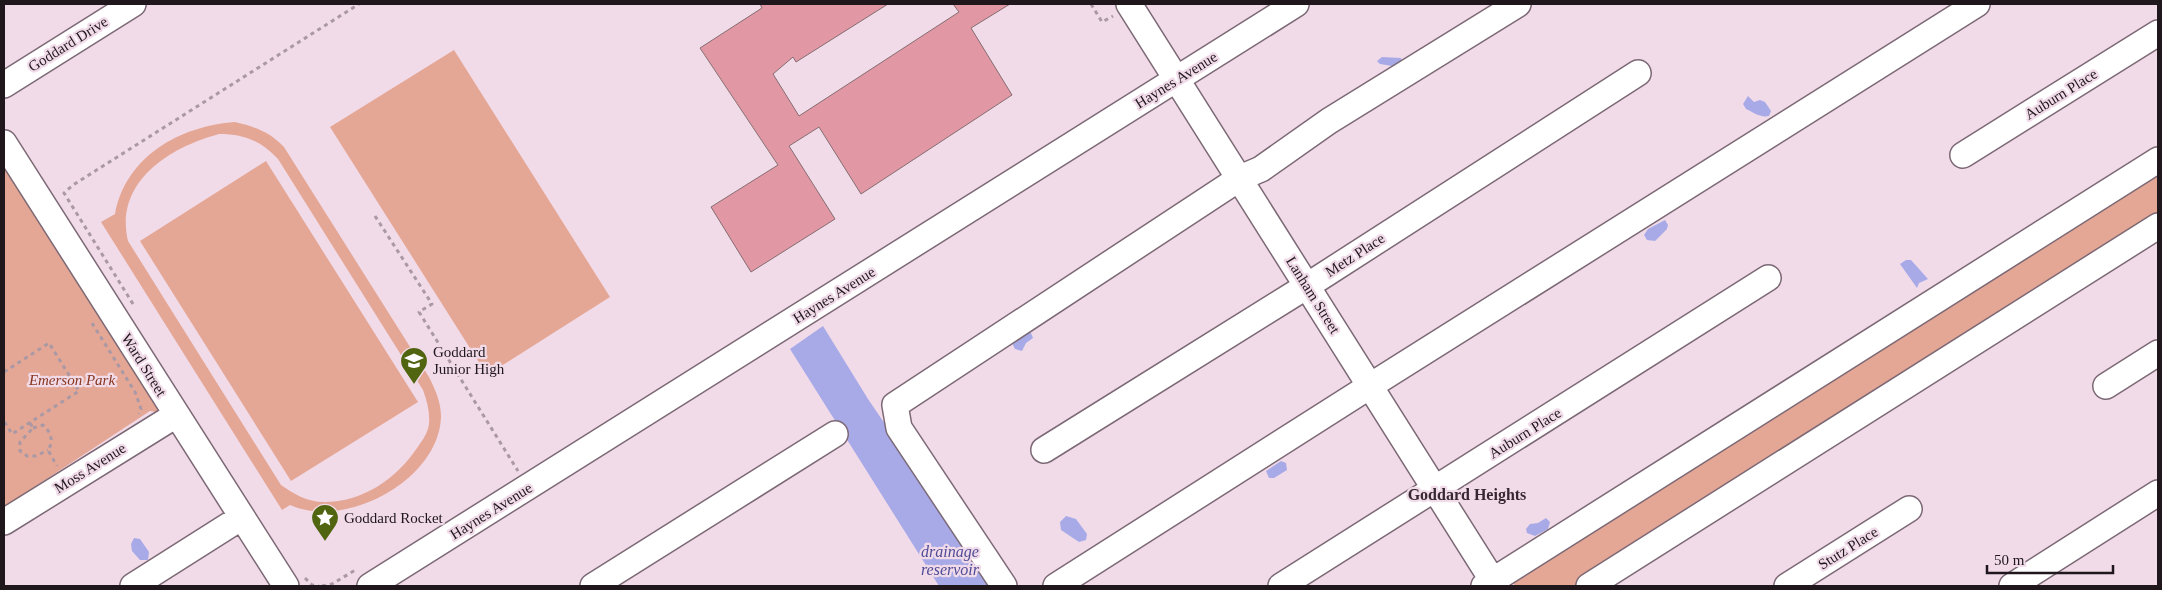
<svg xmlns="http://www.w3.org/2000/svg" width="2162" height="590" font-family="Georgia,serif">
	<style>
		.green { fill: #e5a795; fill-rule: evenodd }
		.water { fill: #a8aae8 }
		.building { fill: #e198a4; stroke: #856d71 }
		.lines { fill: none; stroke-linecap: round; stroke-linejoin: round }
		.minor-casing { stroke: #7c6975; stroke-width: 28 }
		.path { stroke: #aa99a4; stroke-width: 3; stroke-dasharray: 4 4; stroke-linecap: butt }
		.minor { stroke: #fff; stroke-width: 25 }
		.labels { text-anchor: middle; stroke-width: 4.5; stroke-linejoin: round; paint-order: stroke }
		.street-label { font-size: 15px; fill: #1f171c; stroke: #f1dbe9 }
		.poi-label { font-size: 15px; fill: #1f171c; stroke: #f1dbe9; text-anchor: start }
		.park-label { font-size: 15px; font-style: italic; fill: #88351d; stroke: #f1dbe9 }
		.neighbourhood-label { font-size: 16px; font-weight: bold; fill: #372731; stroke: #f1dbe9 }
		.water-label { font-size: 16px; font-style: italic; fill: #4f4c97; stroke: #f1dbe9 }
	</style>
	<rect width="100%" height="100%" fill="#f1dbe9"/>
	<path class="green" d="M454,50L610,297L487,375L330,127Z
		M235,122C256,127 270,132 284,147L429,377C435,389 441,402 441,416C440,480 345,530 290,505L282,510L101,222L115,214C126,156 180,126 235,122ZM219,134C244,134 261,141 278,159L423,390C427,401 430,412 429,424C428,433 422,441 417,448C396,479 363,502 324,502C307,502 294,494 281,485L128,241C114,182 170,147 219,134Z
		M4,144L176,415L150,411L4,507Z
		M2158,160V226L1589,586H1515L1506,572Z
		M266,161L418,402L291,481L140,241Z"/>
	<path class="water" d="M1382,57L1401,58L1402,62L1398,67L1380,64L1377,61Z
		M1748,96L1754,102L1760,100L1765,102L1771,111L1769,116C1760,118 1753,112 1746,109L1743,104Z
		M1665,220L1668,225L1667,229L1655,241L1647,240L1644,235L1648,229Z
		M1906,260H1911L1928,279L1919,283L1917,288L1900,264Z
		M823,326L868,399L995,586H939L790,349Z
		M1025,333H1031L1033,338L1026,343L1022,351L1015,349L1012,343Z
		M1281,461L1286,463L1287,470L1274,478H1269L1266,471Z
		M1066,516L1076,519L1087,534L1086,540L1079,542L1061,530L1060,522Z
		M1546,518L1550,522L1548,529L1535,536L1527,533L1526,529L1530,524L1538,523Z
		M134,538L140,539L149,552L148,560H140L132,551L131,544Z"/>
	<path class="building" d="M760,4H888L796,62L793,57L773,74L799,116L959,12L953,4H1010L971,28L1012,95L861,194L819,127L789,146L835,219L751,272L711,207L778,165L700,48L762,8Z"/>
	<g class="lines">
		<defs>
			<path id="minor" d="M1129,4L1496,586
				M4,85L133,4
				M4,143L286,586
				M1963,155L2158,33
				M2106,386L2158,353
				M1044,450L1307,286L1638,73
				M4,522L176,415
				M133,586L242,517
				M370,586L1296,4
				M593,586L835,434
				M1004,586L899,428L895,405L1240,178L1261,169L1329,121L1518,4
				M1056,586L1370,386L1977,4
				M1281,586L1768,278
				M1484,586L2158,160
				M1589,586L2158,226
				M1787,586L1909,509
				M2012,586L2158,493"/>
		</defs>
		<use href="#minor" class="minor-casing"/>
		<path class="path" d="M1091,4L1102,22L1113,16
			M375,216L432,304L419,312L518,471
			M133,304L64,193L73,185L359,4
			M92,323L135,392L141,409L139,414
			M4,372L49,343L79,391L12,434L4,421
			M30,423L33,428L20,442V451L27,456H36L48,450
			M33,428L43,425C51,432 54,441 48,450L57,466
			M305,578L312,585L319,586
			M322,586L332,584L357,569"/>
		<use href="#minor" class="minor"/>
	</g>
	<defs>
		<symbol id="school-pin" viewBox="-11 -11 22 30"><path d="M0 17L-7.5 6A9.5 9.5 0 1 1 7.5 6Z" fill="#51640f" stroke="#f1dbe9"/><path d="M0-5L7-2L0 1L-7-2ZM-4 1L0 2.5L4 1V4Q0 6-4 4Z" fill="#fff"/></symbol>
		<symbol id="sight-pin" viewBox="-11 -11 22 30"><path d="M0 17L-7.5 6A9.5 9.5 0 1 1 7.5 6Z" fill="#51640f" stroke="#f1dbe9"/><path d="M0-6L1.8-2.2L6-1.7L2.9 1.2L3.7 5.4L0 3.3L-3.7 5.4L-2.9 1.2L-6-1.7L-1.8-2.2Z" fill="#fff"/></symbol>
	</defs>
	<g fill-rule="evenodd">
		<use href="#school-pin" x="398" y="345" width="32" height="43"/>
		<use href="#sight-pin" x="309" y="502" width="32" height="43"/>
	</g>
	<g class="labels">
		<g class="street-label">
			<text transform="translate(68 44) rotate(-32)" y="5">Goddard Drive</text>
			<text transform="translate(1176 80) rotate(-32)" y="5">Haynes Avenue</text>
			<text transform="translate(2061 94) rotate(-32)" y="5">Auburn Place</text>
			<text transform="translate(1355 255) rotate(-33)" y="5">Metz Place</text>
			<text transform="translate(834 295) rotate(-32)" y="5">Haynes Avenue</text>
			<text transform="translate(1313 295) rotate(58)" y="5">Lanham Street</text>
			<text transform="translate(144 365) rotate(58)" y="5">Ward Street</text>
			<text transform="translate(1525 433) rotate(-32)" y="5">Auburn Place</text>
			<text transform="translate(90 468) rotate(-32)" y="5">Moss Avenue</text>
			<text transform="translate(491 511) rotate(-32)" y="5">Haynes Avenue</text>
			<text transform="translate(1848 548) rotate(-32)" y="5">Stutz Place</text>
		</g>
		<g class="poi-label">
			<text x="433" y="357">Goddard<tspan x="433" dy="17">Junior High</tspan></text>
			<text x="344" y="523">Goddard Rocket</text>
		</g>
		<g class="park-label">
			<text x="72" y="385">Emerson Park</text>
		</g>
		<g class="neighbourhood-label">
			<text x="1467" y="500">Goddard Heights</text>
		</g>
		<g class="water-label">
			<text x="950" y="557">drainage<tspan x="950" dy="18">reservoir</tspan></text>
		</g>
	</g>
	<rect width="2162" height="590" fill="none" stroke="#1f171c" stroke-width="10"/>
	<path d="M1987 565v8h126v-8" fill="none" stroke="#1f171c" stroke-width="2.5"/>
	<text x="1994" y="565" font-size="15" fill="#1f171c" stroke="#f1dbe9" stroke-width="4" paint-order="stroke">50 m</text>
</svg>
